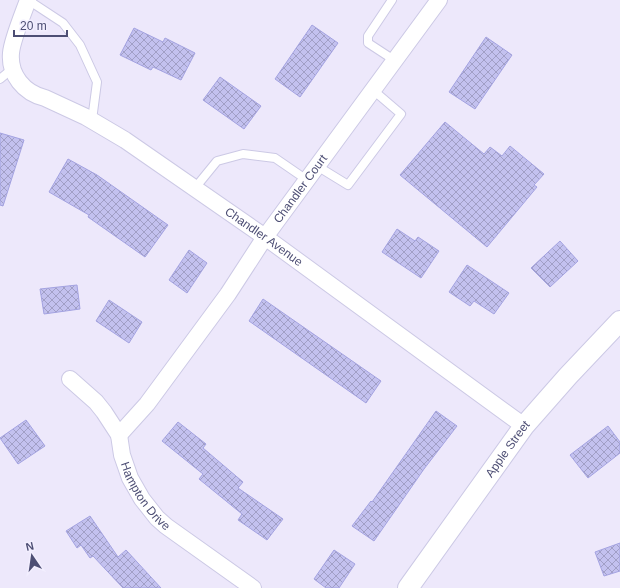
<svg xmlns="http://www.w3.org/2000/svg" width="620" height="588" font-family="Arial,sans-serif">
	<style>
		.building { fill: url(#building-cross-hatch); stroke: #a4a3e1 }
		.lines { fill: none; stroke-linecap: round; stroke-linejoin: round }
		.service-casing { stroke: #ccc9e5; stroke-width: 10 }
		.minor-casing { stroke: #ccc9e5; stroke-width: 18 }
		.tertiary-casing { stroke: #ccc9e5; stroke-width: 22 }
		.service { stroke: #fff; stroke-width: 8 }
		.minor { stroke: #fff; stroke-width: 16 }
		.tertiary { stroke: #fff; stroke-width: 20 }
		.labels { text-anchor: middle; stroke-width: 3; stroke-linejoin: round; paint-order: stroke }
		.street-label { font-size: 12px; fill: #4d4e74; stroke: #f2eefe }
	</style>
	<defs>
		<pattern id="building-cross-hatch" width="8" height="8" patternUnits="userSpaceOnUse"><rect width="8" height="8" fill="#c3c1ef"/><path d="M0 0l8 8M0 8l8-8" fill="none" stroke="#a19fc6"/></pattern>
	</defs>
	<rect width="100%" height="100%" fill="#ede8fb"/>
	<path class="building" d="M312,25L338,43L300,97L275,79Z
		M134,28L163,42L165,38L195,53L181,80L153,67L151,70L120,55Z
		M486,37L512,55L475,109L449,92Z
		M220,77L261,106L244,129L203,100Z
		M445,122L484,154L490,147L502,156L510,146L544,174L534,185L537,187L487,247L400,175Z
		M0,133L24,140L3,206L0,205Z
		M68,159L97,175L168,225L145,257L88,217L89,215L49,192Z
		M397,229L415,241L418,237L439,251L421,278L382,252Z
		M560,241L578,261L550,287L531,268Z
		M189,250L207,263L187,293L169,280Z
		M467,265L509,293L494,314L474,301L470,306L449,292Z
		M77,285L80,309L44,314L40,289Z
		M263,299L381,381L366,403L249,321Z
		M109,300L142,322L129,343L96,321Z
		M436,411L457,426L424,469L374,541L352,526L371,501L372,502Z
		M26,420L45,446L18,464L0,438Z
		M178,422L206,444L203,448L243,482L238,488L283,519L267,540L238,520L242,514L199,479L203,474L162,441Z
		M608,426L620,442V453L588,478L570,455Z
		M90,516L118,557L126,550L161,588H123L93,556L90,558L81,545L77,548L66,531Z
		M620,543V571L604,576L595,552Z
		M334,550L355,564L339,588H326L314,579Z"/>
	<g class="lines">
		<defs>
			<path id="service" d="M28,0L63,23L80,45L97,82L92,120
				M392,0L368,36V43L394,60
				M0,79L12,69
				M317,166L348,185L401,114L373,90
				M195,188L217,161L243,154L275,158L307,180"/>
			<g id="minor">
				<path id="s1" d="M28,0C23,14 12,40 11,53C9,75 24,93 45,98L86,117L125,140L265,237L524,426"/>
				<path id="s2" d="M70,379L96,402L104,412L119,435L122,455L130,478L142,499L157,518L166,526L253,588"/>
				<path id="s3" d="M119,435L147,404L228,294L265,237L439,0"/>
			</g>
			<g id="tertiary">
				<path id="s4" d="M408,588L524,426L568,376L620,321"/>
			</g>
		</defs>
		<use href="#service" class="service-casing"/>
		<use href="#minor" class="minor-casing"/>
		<use href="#tertiary" class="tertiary-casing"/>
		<use href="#service" class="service"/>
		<use href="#minor" class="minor"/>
		<use href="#tertiary" class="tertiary"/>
	</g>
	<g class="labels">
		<g class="street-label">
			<text dy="4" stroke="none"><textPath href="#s3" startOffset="306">Chandler Court</textPath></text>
			<text dy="4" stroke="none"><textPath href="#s1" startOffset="377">Chandler Avenue</textPath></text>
			<text dy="4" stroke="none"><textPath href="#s4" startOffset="171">Apple Street</textPath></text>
			<text dy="4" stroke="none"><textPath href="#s2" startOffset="143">Hampton Drive</textPath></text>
		</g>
	</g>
	<g transform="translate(32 556) rotate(347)" stroke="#f2eefe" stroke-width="3" paint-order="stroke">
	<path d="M0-3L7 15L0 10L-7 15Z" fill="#4d4e74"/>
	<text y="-6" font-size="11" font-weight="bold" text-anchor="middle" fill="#4d4e74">N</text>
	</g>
	<path d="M14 30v6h53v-6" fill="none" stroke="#4d4e74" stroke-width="2"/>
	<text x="20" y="30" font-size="12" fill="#4d4e74" stroke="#f2eefe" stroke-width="3" paint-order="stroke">20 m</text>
</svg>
